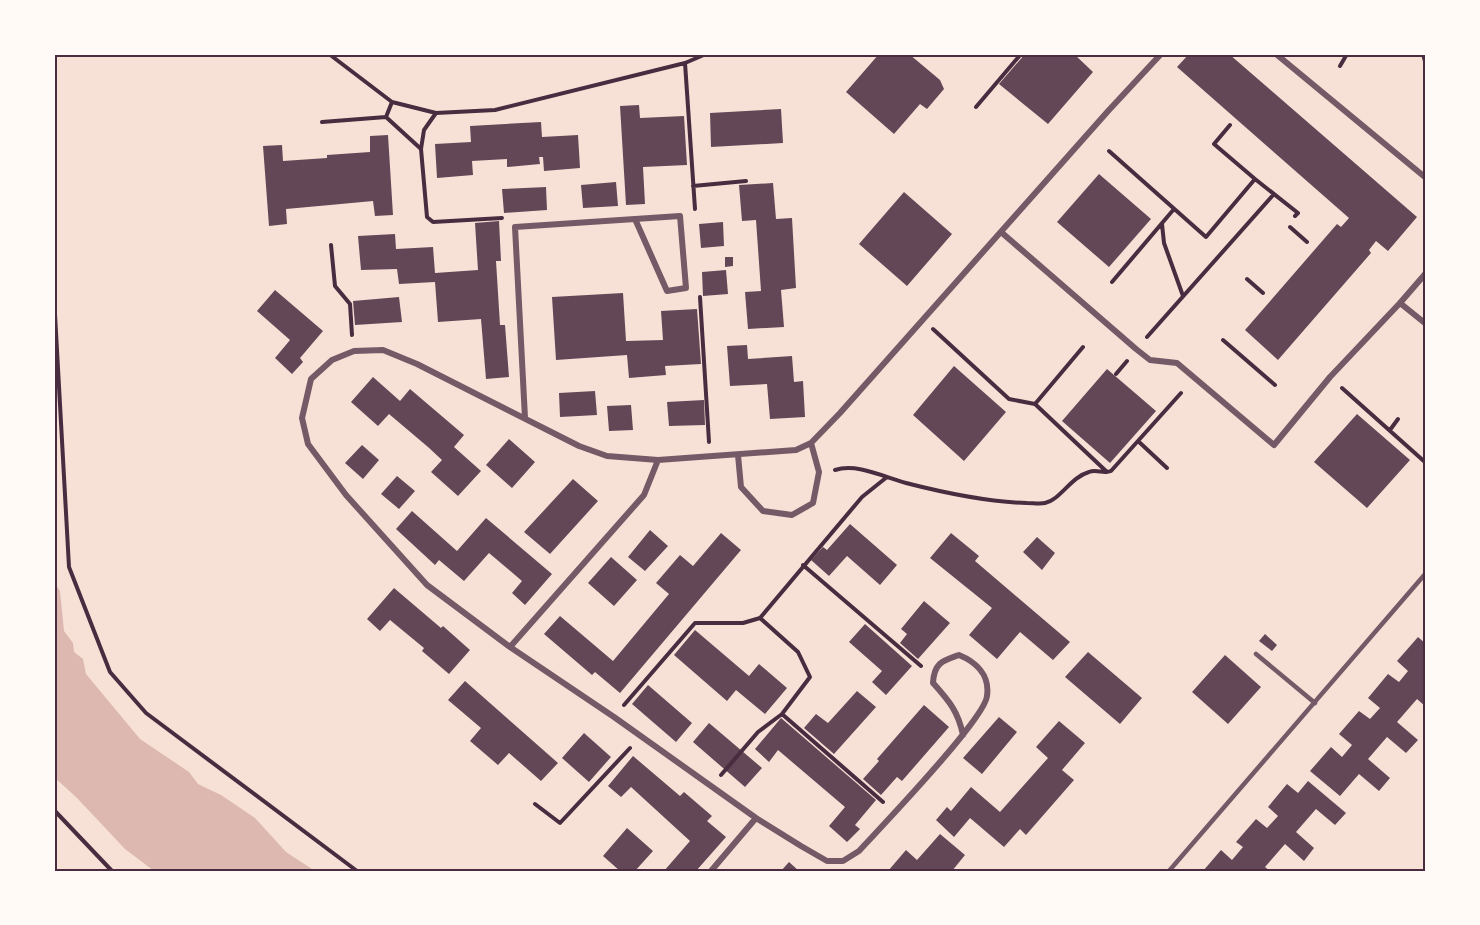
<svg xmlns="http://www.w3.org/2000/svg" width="1480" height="925" font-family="'DM Sans',sans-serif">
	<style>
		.water { fill: #dcb8b0 }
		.building { fill: #644757 }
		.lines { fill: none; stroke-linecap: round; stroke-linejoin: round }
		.path { stroke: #4a2c40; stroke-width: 4 }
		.service { stroke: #755966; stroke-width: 4.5 }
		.minor { stroke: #755966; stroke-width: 6 }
		.neatline { fill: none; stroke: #4a2c40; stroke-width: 2 }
	</style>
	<rect width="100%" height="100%" fill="#f7e1d7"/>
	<path class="water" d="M54,582L60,591L64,631L73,643L74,652L83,659L86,674L140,739L189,772L198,784L221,795L255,818L286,852L315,871H154L125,849L77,798L54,777Z"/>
	<path class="building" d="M879,54H909L940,80L944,89L927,109L920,104L894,134L846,92Z
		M1025,54H1074L1093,72L1048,124L999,84Z
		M1189,54H1229L1417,217L1388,251L1376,241L1369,250L1371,253L1278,360L1245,330L1337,224L1341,227L1349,218L1177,67Z
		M639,105L640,118L684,116L687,165L643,167L645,204L626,205L620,106Z
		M781,109L783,143L711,147L710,113Z
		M541,122L542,137L578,135L580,168L544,171L543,157H539L540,164L507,167V159L472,161L473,175L437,178L435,144L471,142L470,126Z
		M388,135L393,215L375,216L373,201L330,205L286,209L287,224L269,226L263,146L282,145L283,161L327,158V155L370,152V136Z
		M1099,174L1151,219L1109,267L1057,222Z
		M616,182L618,206L583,208L581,185Z
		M773,183L776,219L792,218L796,288L781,290L784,327L748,329L745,292L761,291L756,220L742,221L739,185Z
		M546,187L547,210L504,213L502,189Z
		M904,192L952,234L907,286L859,244Z
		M499,221L501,261H496L500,325H505L509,377L486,379L481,319L438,322L435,282L399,284L397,269L361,270L358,236L395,234L396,249L433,247L435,273L478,270L475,223Z
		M723,222L724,246L701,248L699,224Z
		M725,257H733V266L725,267Z
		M726,270L728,294L703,296L702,272Z
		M275,290L323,331L300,358L303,362L292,374L275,358L290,340L257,311Z
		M623,293L626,341L663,340L661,311L697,309L701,364L665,366L666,375L629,378L627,355L556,360L552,297Z
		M399,297L402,322L355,325L353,301Z
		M747,345L748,359L792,356L794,382L803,381L805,417L770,419L767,384L730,386L727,346Z
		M954,366L1006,412L964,461L913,415Z
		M1107,369L1156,411L1110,463L1062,421Z
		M373,377L400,401L410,389L464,435L454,447L481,471L458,496L431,472L442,460L428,447L389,414L378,426L351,402Z
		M595,391L597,415L560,417L559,393Z
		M704,400L705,425L669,426L667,402Z
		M631,405L633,430L609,431L607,406Z
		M1357,414L1410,460L1367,508L1314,462Z
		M509,439L535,462L512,488L486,465Z
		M362,445L379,460L363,479L345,463Z
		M397,476L415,491L399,509L381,494Z
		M573,479L598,501L550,554L524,532Z
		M412,511L457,551L486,518L552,574L525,605L512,593L522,581L489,553L464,581L439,560L435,565L396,529Z
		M850,524L897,565L880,585L847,556L829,576L811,560L823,547L827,550Z
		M650,530L668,546L645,571L628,557Z
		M721,533L741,550L620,693L595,672L592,675L544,634L560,616L613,661L669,594L656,583L680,555L693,566Z
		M951,533L979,556L975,561L1070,642L1053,660L1020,632L997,659L969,635L992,608L930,558Z
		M1037,537L1055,553L1042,570L1023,552Z
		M611,557L637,580L614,606L588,583Z
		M394,588L441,628L443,626L470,650L449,674L422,651L424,648L390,620L380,631L367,619Z
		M924,601L950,623L918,659L900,643L907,634L901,629Z
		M865,624L912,666L886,695L872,682L882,671L849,642Z
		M695,630L749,676L759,664L787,688L765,714L736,690L727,701L674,655Z
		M1265,634L1277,645L1272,651L1259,641Z
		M1418,637L1426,644V707L1417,699L1397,722L1418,740L1406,753L1387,737L1368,759L1390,778L1379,791L1359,774L1340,796L1310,771L1331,747L1342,757L1352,745L1339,734L1359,711L1370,719L1380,708L1368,698L1388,674L1399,682L1408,671L1397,661Z
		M1088,652L1142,698L1120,724L1065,677Z
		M1225,655L1261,687L1228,724L1192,692Z
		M465,681L558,763L541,781L509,753L498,765L470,741L481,728L448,700Z
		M648,685L692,723L676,742L632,704Z
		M857,691L876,707L834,754L804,728L816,714L828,723Z
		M924,705L949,727L902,781L897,777L881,795L863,779L879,761L877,759Z
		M999,717L1017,732L982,774L963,758Z
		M781,718L876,800L855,825L860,829L847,842L829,826L845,807L778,750L769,762L755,749Z
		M1059,721L1085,743L1062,770L1074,780L1026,835L1020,829L1004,847L970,818L954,837L936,820L947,807L951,811L971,787L1000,812L1048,758L1036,747Z
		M709,723L762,768L745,787L693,742Z
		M584,733L611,757L589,782L562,758Z
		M633,756L680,796L684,792L712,816L707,821L726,837L696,871H664L690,841L631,787L621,797L608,786Z
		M1308,781L1346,813L1335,825L1316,809L1296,832L1314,848L1304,861L1285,844L1265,867L1270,871H1203L1221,850L1232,860L1243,847L1236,842L1256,819L1267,828L1278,816L1268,807L1287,784L1298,793Z
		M627,828L653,851L635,871H620L603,856Z
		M940,834L965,855L952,871H888L906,850L917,860Z
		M789,862L799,871H781Z"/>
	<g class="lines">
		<path class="path" d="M329,54L392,102L386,117
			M1423,54L1426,65
			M685,63L695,209
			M1340,66L1347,54
			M392,102L436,113L424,130L421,149
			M976,107L1021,54
			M436,113L495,110L685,63L706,54
			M322,122L386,117L421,149L427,217L433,222L502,218
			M1109,151L1206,237L1255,179L1214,144L1230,125
			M1255,179L1298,213L1295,216
			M693,186L746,181
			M1162,224L1164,243L1183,296
			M1290,227L1307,242
			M331,245L335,286L350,304L352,335
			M1247,279L1263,293
			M1112,282L1174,209
			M54,296L69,567L110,672L146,713L357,871
			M700,297L709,442
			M933,329L1009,399L1035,404L1107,472
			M1147,337L1274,194
			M1223,340L1275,385
			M1116,374L1127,361
			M1342,388L1426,463
			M1035,404L1083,347
			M1390,430L1398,419
			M1138,441L1167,468
			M835,470C857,463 884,477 906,483C945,493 986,502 1027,503C1033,503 1040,504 1045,503C1060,500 1071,477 1089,472C1096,469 1104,474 1111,471L1181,393
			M803,565L921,666
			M624,705L695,623H743L760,618L862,497L887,477
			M782,714L883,802
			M721,775L758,732L782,714L810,677L798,652L760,618
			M535,804L560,823L630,748
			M54,810L112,871"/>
		<path class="service" d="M1256,654L1315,703
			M1169,871L1426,573"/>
		<path class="minor" d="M1276,54L1426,178
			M1001,232L1136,349L1150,360L1177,363L1274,445L1330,377L1400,303L1426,273
			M1400,303L1426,324
			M525,418L515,227L680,216L686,288L667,291L635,219
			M738,455L741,487L763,511L792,515L813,503L819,472L811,443
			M510,647L644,495L658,460
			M963,735C958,711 949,701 933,683C934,663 942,661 959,655C976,662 990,675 987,696C985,719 881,827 859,851L843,861H827L801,846L756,818L614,717L510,647L427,585L346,495L308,444L302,418L311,379L332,360L354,351L383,350L417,364L579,446L607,456L658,460L796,450L811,443L840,413L1109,110L1161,54
			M711,871L756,818"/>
	</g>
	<rect width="1480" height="925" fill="none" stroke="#fffaf5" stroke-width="111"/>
	<rect x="56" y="56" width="1368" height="814" class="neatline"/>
</svg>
